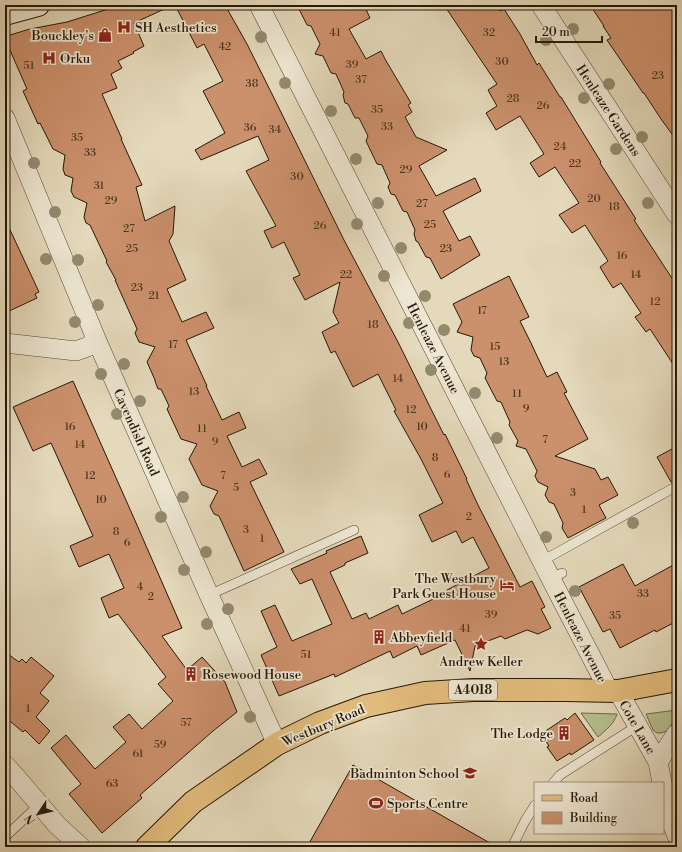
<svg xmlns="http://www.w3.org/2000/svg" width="682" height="852" font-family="'Libre Bodoni',serif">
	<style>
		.green { fill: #b6bf8e; stroke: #6e6c4a }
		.building { fill: #cb906c; stroke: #251806 }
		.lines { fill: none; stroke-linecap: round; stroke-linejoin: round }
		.lane-casing { stroke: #554833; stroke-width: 10 }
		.street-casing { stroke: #554833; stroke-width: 20 }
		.secondary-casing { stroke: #251806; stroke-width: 24 }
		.primary-casing { stroke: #251806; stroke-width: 24 }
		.lane { stroke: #ede6d2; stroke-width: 9 }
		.street { stroke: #ede6d2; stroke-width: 19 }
		.secondary { stroke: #ede6d2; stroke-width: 22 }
		.primary { stroke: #e2bc7d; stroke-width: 22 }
		.tree { fill: #938a6e }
		.labels { text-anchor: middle; stroke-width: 3.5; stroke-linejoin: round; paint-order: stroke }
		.number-label { font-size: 11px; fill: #4e3620 }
		.shield { fill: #ede6d2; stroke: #615643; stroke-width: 1 }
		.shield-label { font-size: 12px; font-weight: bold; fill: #251806 }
		.poi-label { font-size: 13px; fill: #251806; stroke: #ede6d2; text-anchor: start }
		.street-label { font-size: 13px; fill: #251806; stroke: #ede6d2 }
	</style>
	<rect width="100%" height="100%" fill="#e4d9ba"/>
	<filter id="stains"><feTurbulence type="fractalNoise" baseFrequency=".005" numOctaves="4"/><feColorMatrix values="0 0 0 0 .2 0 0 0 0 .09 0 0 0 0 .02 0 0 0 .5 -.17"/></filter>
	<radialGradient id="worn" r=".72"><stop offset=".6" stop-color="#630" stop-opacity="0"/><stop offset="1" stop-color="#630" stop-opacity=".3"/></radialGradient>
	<path class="green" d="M677,710V716L667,731L661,733H657L653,730L646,714Z
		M581,713L617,714C614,724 606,730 598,737Z"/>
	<path class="building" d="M121,5H173L134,23L144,46L133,52L134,53L118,61L122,68L111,74L117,88L102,94L122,139H121L142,185L136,187L145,221L175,206L173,234L169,241L186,280L167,289L182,322L206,312L214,328L186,340L207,386H206L222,420L239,412L246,428L227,436L242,467L259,459L267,474L250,482L284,552L244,571L219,516L214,514L210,506L218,491L202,485L189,459L197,444L181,439L167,409L169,406L161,389H158L155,381V380L147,362L155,347L139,342L135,333L137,329L115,280H116L106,262L107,261L90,225L86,223L84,217L87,203L74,197L71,191L73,178L65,175L63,169L65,155L53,149L40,123L38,124L23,91L27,89L6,41L10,35L30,29L67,22Z
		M175,5H225L247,44L274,98L344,240L399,344L430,407L444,435L445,434L467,479H466L478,505L520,587L532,581L545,607L541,609L551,628L538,634L527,630L505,639L501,636L475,646L470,671L455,640L421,655L417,646L393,658L390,651L335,677L334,674L279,696L268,671L261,655L277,647L261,611L275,605L292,641L332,624L312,579L300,584L291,569L327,553L326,551L361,536L368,553L345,563V565L330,572L352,619L366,613L369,619L398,605L402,614L448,592L447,590L489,568L473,537L462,543L456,531L432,542L419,515L443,503L421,459L394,411L396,410L378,374L353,387L335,351L331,353L322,332L339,323L333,312L340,282L305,300L293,278L300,275L284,242L272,248L264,231L276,226L246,171L269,160L258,136L201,160L195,150L225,133L203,91L223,81L204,44L197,48Z
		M297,5H364L370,18L349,29L366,59L381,51L385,59L411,103L408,105L412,112L405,117L416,137L447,150L419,166L436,196L475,178L481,191L443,211L459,241L470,236L480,255L441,279L430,258L426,257L418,242L416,241L414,234L415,230L407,212L403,211L395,195L391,194L388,187L390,183L382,165L377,164L366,141L368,136L359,118H355L348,104L345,103L343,95L344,92L336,74L331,73L323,56L315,54L320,44L311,26L307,25Z
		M444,5H497L500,11L504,9L520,34L537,65L539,63L560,97H561L601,162L600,163L636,219L634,220L677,286V370L650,329L646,332L635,317L641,313L621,283L613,288L606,277L600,267L608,261L585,225L572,233L559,215L579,203L555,167L539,177L530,163L544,154L520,116L496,130L486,113L497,106L488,90L497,84Z
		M590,5H677V141L661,119L644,93H643L607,40L611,38L603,26H604Z
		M5,219L39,292L35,294L37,298L5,313Z
		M509,276L529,317L520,321L530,341L547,377L557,372L567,392L564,393L588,439L555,456L595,469L601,480L608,477L618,495L599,505L606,518L568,538L562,528L563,523L554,504L549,502L545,495L548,487L538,482L535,476L537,471L526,449L516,446L518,441L509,425L510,422L505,411L501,402L497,401L485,378L487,373L480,358L474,356L471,350L473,337L457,332L462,322L453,304Z
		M73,381L133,516L182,628L162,636L187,670L202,657L225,682L237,712L213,731L140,795L142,798L102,833L69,794L81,784L51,748L66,735L95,769L126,742L113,727L129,714L142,729L173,701L158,684L166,677L118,614L109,618L101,598L124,588L109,554L79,567L70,546L93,536L51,443L33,451L13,407Z
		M672,449L677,457V480L671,482L657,457Z
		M677,563V621L656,632L655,630L620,648L610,629L603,632L579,587L623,564L635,586Z
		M5,652L19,662L22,659L26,663L31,657L54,676L40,693L49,701L36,717L50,731L39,744L25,730L23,732L5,717Z
		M575,713L594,740L571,755L570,753L557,761L547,747L549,746L541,734L565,718L567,720Z
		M353,765L497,847H307Z"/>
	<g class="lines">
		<defs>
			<path id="lane" d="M542,561L677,486
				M551,579L562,573
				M209,595L354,530
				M553,783L560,775L637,726
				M5,833L7,835L40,804
				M512,847L525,821L535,805"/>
			<path id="street" d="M259,5L551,579L609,691
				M541,5L677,215
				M5,118L97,341L209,595L277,744
				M5,343L76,351L87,347L97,341
				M618,691L658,762L662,783
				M658,762L677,733
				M5,765L16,777L57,825L81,847
				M663,786L668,813L677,836"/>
			<path id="secondary" d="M5,14L38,5"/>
			<path id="primary" d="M147,847L193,802L277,744L320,723L366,706L425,693L473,690H565L618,691L677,680"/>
		</defs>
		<use href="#lane" class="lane-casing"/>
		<use href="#street" class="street-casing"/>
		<use href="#secondary" class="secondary-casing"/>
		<use href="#primary" class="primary-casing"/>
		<use href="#lane" class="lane"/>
		<use href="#street" class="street"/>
		<use href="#secondary" class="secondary"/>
		<use href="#primary" class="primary"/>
	</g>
	<g class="tree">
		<circle cx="573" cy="29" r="6"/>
		<circle cx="261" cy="37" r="6"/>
		<circle cx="546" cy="40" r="6"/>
		<circle cx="285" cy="83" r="6"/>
		<circle cx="609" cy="84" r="6"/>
		<circle cx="584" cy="98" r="6"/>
		<circle cx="331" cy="111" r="6"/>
		<circle cx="642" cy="137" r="6"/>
		<circle cx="616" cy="149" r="6"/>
		<circle cx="356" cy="159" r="6"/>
		<circle cx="34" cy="163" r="6"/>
		<circle cx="378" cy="203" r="6"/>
		<circle cx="648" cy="203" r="6"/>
		<circle cx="55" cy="212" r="6"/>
		<circle cx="357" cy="224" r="6"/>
		<circle cx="401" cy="248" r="6"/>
		<circle cx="46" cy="259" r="6"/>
		<circle cx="78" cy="260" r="6"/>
		<circle cx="384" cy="276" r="6"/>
		<circle cx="425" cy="296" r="6"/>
		<circle cx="98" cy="305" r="6"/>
		<circle cx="75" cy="322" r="6"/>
		<circle cx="409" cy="323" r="6"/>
		<circle cx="444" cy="330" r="6"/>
		<circle cx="124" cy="364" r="6"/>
		<circle cx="431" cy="370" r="6"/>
		<circle cx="101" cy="374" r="6"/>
		<circle cx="475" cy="393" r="6"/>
		<circle cx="140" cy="401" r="6"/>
		<circle cx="117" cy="414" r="6"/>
		<circle cx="497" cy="438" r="6"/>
		<circle cx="183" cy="497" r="6"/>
		<circle cx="161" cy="517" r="6"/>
		<circle cx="633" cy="523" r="6"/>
		<circle cx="546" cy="537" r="6"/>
		<circle cx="206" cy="552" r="6"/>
		<circle cx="184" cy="570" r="6"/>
		<circle cx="575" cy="591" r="6"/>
		<circle cx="228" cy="609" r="6"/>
		<circle cx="207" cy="624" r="6"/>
		<circle cx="250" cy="717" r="6"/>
	</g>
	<defs>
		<symbol id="hospital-bare" viewBox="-9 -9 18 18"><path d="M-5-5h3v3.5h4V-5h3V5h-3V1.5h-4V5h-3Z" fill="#8f2418" stroke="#ede6d2" stroke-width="2.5" paint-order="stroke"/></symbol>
		<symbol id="shop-bare" viewBox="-9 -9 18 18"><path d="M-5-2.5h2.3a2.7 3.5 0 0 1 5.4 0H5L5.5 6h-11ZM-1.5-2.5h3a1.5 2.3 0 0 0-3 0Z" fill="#8f2418" stroke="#ede6d2" stroke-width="2.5" paint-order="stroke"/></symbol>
		<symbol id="hotel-bare" viewBox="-9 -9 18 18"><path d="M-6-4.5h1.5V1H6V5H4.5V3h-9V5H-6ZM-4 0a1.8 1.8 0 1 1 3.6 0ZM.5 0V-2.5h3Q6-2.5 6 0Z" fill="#8f2418" stroke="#ede6d2" stroke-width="2.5" paint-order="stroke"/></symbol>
		<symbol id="building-bare" viewBox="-9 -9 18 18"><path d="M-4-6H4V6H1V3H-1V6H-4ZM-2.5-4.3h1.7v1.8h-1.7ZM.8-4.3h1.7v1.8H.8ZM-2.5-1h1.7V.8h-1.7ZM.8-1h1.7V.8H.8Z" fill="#8f2418" stroke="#ede6d2" stroke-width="2.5" paint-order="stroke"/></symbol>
		<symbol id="sight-bare" viewBox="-9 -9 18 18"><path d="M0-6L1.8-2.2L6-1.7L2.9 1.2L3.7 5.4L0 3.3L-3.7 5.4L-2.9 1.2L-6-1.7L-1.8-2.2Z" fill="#8f2418" stroke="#ede6d2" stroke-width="2.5" paint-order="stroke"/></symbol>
		<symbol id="school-bare" viewBox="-9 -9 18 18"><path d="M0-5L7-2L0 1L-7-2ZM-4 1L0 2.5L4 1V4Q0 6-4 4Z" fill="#8f2418" stroke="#ede6d2" stroke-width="2.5" paint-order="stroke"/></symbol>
		<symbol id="stadium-bare" viewBox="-9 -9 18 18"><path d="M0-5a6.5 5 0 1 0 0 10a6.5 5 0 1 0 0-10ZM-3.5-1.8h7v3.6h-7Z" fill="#8f2418" stroke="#ede6d2" stroke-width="2.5" paint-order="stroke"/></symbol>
	</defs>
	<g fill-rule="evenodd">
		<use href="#hospital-bare" x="114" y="17" width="20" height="20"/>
		<use href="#shop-bare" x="95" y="25" width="20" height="20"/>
		<use href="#hospital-bare" x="39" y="48" width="20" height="20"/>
		<use href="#hotel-bare" x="497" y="575" width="20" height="20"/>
		<use href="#building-bare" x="369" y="627" width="20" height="20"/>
		<use href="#sight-bare" x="471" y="634" width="20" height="20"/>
		<use href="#building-bare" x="181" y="664" width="20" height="20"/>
		<use href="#building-bare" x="554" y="723" width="20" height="20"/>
		<use href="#school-bare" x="460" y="763" width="20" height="20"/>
		<use href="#stadium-bare" x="366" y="793" width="20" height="20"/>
	</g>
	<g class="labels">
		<g class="number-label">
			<text x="335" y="36">41</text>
			<text x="489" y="36">32</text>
			<text x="225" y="50">42</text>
			<text x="502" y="65">30</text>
			<text x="352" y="68">39</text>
			<text x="29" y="69">51</text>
			<text x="658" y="79">23</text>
			<text x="361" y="83">37</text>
			<text x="252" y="87">38</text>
			<text x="513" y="102">28</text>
			<text x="543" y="109">26</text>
			<text x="377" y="113">35</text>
			<text x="387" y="130">33</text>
			<text x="250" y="131">36</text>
			<text x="275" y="133">34</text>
			<text x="77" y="141">35</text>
			<text x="560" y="150">24</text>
			<text x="90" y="156">33</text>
			<text x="575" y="167">22</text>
			<text x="406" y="173">29</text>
			<text x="297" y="180">30</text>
			<text x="99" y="189">31</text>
			<text x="594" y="202">20</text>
			<text x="111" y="204">29</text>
			<text x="422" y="207">27</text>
			<text x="614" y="210">18</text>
			<text x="430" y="228">25</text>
			<text x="320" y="229">26</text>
			<text x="129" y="232">27</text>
			<text x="132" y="252">25</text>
			<text x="446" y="252">23</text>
			<text x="622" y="259">16</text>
			<text x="346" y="278">22</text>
			<text x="636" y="278">14</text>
			<text x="137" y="291">23</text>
			<text x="154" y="299">21</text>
			<text x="655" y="305">12</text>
			<text x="482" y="314">17</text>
			<text x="373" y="328">18</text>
			<text x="173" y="348">17</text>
			<text x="495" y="350">15</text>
			<text x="504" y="365">13</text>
			<text x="398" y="382">14</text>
			<text x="194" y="395">13</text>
			<text x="517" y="397">11</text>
			<text x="526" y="412">9</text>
			<text x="411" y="413">12</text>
			<text x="70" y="430">16</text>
			<text x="422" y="430">10</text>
			<text x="202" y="432">11</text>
			<text x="545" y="443">7</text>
			<text x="215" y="445">9</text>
			<text x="80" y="448">14</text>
			<text x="435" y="461">8</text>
			<text x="447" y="478">6</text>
			<text x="90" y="479">12</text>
			<text x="223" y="479">7</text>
			<text x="236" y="491">5</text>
			<text x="573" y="496">3</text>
			<text x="101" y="503">10</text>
			<text x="584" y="513">1</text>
			<text x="469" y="520">2</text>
			<text x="246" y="533">3</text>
			<text x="116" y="535">8</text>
			<text x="262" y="542">1</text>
			<text x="127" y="546">6</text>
			<text x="140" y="590">4</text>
			<text x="643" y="597">33</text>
			<text x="151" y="600">2</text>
			<text x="491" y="618">39</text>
			<text x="615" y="619">35</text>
			<text x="465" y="632">41</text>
			<text x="306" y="658">51</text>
			<text x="28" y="712">1</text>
			<text x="186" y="726">57</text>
			<text x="160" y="748">59</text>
			<text x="138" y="757">61</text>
			<text x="112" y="787">63</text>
		</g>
		<rect class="shield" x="449" y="680" width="48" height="20" rx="3"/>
		<g class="shield-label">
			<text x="473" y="694">A4018</text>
		</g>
		<g class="poi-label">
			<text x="135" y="32">SH Aesthetics</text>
			<text x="94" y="40" text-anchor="end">Bouckley's</text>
			<text x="60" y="63">Orku</text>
			<text x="496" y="583" text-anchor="end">The Westbury<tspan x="496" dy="15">Park Guest House</tspan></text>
			<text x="390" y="642">Abbeyfield</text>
			<text x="481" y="666" text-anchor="middle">Andrew Keller</text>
			<text x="202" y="679">Rosewood House</text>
			<text x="553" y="738" text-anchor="end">The Lodge</text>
			<text x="459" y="778" text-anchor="end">Badminton School</text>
			<text x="387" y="808">Sports Centre</text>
		</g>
		<g class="street-label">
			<text transform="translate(609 110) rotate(57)" y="5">Henleaze Gardens</text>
			<text transform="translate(434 348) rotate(63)" y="5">Henleaze Avenue</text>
			<text transform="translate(137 432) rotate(66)" y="5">Cavendish Road</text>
			<text transform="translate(581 637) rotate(63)" y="5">Henleaze Avenue</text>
			<text transform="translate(323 725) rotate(-23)" y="5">Westbury Road</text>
			<text transform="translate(638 727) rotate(60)" y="5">Cote Lane</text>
		</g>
	</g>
	<rect width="682" height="852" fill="none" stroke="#e4d9ba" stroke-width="20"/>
	<rect x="6" y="6" width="670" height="840" fill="none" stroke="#251806" stroke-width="2"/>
	<rect x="10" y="10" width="662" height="832" fill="none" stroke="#251806"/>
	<rect x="534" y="782" width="130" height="52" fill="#ede6d2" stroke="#9d9480"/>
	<rect x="542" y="795" width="20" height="6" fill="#e2bc7d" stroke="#9d9480"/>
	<text x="570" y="802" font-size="12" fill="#251806">Road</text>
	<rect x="542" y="812" width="20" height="12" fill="#cb906c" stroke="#9d9480"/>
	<text x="570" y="822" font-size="12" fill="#251806">Building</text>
	<g transform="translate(38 814) rotate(235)" stroke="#ede6d2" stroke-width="3" paint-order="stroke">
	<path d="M0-3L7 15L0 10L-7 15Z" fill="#251806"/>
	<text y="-6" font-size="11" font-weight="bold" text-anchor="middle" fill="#251806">N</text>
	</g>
	<path d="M536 36v6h66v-6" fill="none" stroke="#251806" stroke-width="2"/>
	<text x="542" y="36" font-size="12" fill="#251806" stroke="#ede6d2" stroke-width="3" paint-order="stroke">20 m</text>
	<rect width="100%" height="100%" filter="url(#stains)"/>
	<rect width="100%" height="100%" fill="url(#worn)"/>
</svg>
